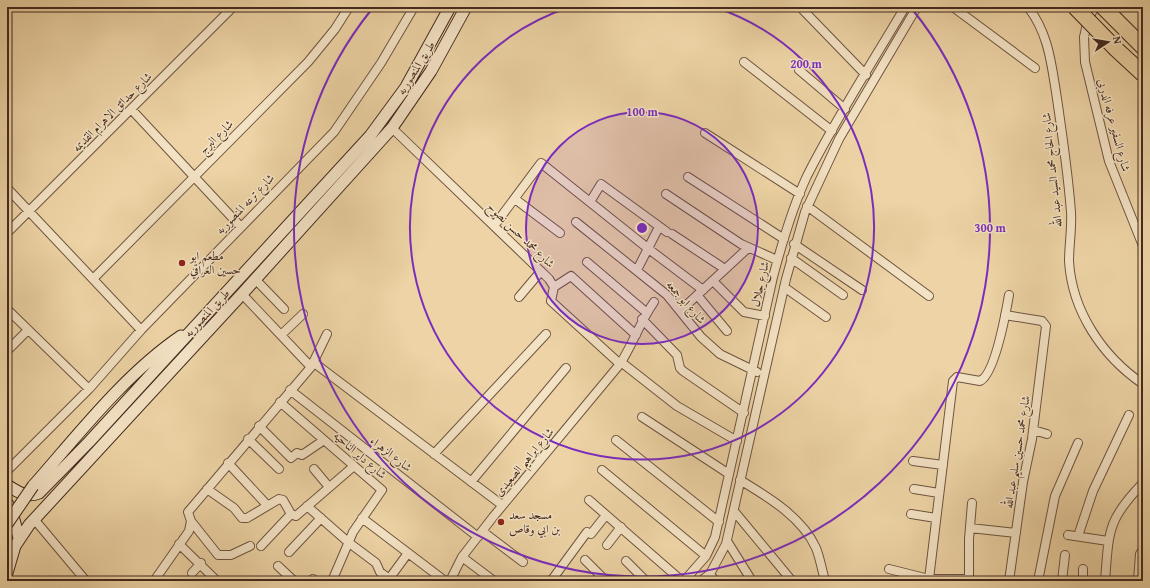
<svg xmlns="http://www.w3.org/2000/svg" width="1150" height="588" font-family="'Gentium Book Plus',Amiri,serif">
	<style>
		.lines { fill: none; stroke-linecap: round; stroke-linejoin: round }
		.minor-casing { stroke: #6e5440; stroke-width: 10 }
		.secondary-casing { stroke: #432a1f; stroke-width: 13 }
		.motorway-casing { stroke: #432a1f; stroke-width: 17 }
		.minor { stroke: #f3e2c4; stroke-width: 8 }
		.secondary { stroke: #f3e2c4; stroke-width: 11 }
		.motorway { stroke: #edd3a5; stroke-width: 15 }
		.secondary-bridge-casing { stroke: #432a1f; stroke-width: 13; stroke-linecap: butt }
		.motorway-bridge-casing { stroke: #432a1f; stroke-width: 17; stroke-linecap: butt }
		.secondary-bridge { stroke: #f3e2c4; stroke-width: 11 }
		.motorway-bridge { stroke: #edd3a5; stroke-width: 15 }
		.ring { fill: none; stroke: #7b2cbf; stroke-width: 2 }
		.poi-dot { fill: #8f2418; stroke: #f3e2c4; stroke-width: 1.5 }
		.labels { text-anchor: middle; stroke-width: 3; stroke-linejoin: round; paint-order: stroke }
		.street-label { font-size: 12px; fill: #432a1f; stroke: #f3e2c4 }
		.poi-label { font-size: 12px; fill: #432a1f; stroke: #f3e2c4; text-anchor: start }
		.centre { fill: #7b2cbf; stroke: #f3e2c4; stroke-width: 2 }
		.ring-label { font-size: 12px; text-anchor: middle; font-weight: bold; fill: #7b2cbf; stroke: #f3e2c4; stroke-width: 3; stroke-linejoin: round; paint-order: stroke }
	</style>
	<rect width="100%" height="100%" fill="#edd3a5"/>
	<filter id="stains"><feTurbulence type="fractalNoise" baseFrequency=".005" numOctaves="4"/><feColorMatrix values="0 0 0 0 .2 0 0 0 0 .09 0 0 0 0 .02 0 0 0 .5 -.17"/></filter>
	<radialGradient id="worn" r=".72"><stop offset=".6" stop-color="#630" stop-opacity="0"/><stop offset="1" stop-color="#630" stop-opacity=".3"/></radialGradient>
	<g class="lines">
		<defs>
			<path id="minor" d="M953,7L1035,68
				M1028,7C1048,33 1051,61 1056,92C1062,132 1068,172 1071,212C1072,229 1069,245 1069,261C1072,311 1102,356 1143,384
				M1094,7L1087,24L1084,37L1085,62L1109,161L1143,246
				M803,10L866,75
				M744,62L832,131
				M799,70L845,109
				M131,109L241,227
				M392,128L549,279L554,287L551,301L620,364
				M705,133L800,194
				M688,177L784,239
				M7,188L141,330
				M666,194L741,244L777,260
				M515,199L560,233
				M590,202L601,184L667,232
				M807,206L929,296
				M576,222L667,295L701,337L720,354L757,372
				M494,226L541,163L650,250L703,290
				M7,233L233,7
				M672,234L725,269
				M794,244L862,290
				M791,258L843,295
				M587,262L647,313
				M637,270L659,227
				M93,279L308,62L335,29L349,7
				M255,279L284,309
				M713,281L744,312L765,316
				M554,287L571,276L636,335
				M784,287L826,317
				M242,294L311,367
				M697,295L727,331
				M519,297L541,271
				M7,309L89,389
				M680,311L748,248
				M1005,315L1042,321L1046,326L1032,439L1023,482L1009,581
				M642,319L677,355L680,368L683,371L744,413
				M281,335L303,314
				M7,351L28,330
				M313,362L502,505
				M621,362L677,406L737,441
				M290,390L478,537
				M280,402L382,490L353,532L332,581
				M642,417L729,474
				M259,426L291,458L297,453L302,455L305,453L324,440
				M1033,430L1047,434
				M248,439L279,469
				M616,440L719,522
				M434,454L546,334
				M913,461L943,465
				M228,463L267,505
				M314,469L329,487
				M602,470L706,556
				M7,471L89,389L141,330L334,132L381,63L414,7
				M740,480C768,497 802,517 816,548C820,558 822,570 825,581
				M471,482L566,368
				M207,489L234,508L242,518H247L279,499L283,500L291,514L296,516L354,466
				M914,489L939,493
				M589,500L682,581
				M307,506L348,542L376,563L380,572L392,581
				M734,511L792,581
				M911,514L936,518
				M362,518L445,581
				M34,519L86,581
				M970,528L1016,533
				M482,531L523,562
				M591,534L606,515
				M1068,535L1108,541
				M1078,536L1093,491L1129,415
				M727,541L752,581
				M179,544L217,581
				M607,545L621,527
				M250,546L231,555H218L191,521L188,512L311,367L327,334
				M261,546L291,514
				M289,552L321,518
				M462,557L494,581
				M585,560L606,581
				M626,561L646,581
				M278,566L294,581
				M889,569L929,579H969
				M192,573L201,563
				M710,574L715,581
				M313,579L315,581
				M389,579L408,553
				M929,579L953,381L957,377L980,381C995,374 1006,312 1009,295
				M154,581L189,531L191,521
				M270,581H271
				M450,581L462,557L493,517L620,364C633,344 640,322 654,302
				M551,581L587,532
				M684,581L706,556L715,537L773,277C782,243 792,208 807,176C836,118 872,63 905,7
				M701,581L710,574L726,544L786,279L805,212L839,139L917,7
				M969,581V539L972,503
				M1038,581L1055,496L1078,443
				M1062,581L1065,555
				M1083,581V569
				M1105,581C1109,531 1107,520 1143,483
				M1138,581L1140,554L1143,549"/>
			<path id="secondary" d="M7,485C18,492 26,498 39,493L89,442L370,136L406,87L450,7
				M33,486C78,435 125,374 181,336
				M7,503L11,509L19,538
				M7,573L15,546L29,525L242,294L392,128L431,71L466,7"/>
			<path id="motorway" d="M1103,7L1143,47"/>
		</defs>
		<use href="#minor" class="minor-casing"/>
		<use href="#secondary" class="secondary-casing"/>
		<use href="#motorway" class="motorway-casing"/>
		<use href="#minor" class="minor"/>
		<use href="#secondary" class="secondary"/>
		<use href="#motorway" class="motorway"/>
		<defs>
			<path id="secondary-bridge" d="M7,524L33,486"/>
			<path id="motorway-bridge" d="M1075,7L1116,49L1143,74"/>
		</defs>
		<use href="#secondary-bridge" class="secondary-bridge-casing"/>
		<use href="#motorway-bridge" class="motorway-bridge-casing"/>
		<use href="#secondary-bridge" class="secondary-bridge"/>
		<use href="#motorway-bridge" class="motorway-bridge"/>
	</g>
	<circle cx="642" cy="228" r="116" fill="#7b2cbf" fill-opacity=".12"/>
	<g class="ring">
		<circle cx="642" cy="228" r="116"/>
		<path d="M714 7A232 232 0 1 1 570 7"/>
		<path d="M912 9A348 348 0 1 1 372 9"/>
	</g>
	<g class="poi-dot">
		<circle cx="182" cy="263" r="4"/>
		<circle cx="501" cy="522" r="4"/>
	</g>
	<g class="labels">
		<g class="street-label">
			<text transform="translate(416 68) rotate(-58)" y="4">طريق المنصوريه</text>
			<text transform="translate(112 112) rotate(-45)" y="4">شارع حدائق الاهرام القديمه</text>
			<text transform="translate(1114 125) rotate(75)" y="4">شارع السفير عرفه الدربى</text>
			<text transform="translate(216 137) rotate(-45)" y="4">شارع البرج</text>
			<text transform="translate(1052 170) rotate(-96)" y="4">شارع الحاج محمد السيد عبد الله</text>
			<text transform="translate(245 204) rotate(-46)" y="4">شارع ترعه المنصوريه</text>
			<text transform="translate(521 235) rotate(44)" y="4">شارع محمد حسن نصوح</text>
			<text transform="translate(760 284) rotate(-77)" y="4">شارع جلال</text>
			<text transform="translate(686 302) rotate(49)" y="4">شارع ابو جمعه</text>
			<text transform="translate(207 313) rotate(-47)" y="4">طريق المنصوريه</text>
			<text transform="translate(1017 452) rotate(-81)" y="4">شارع محمد حسين سليم عبد الله</text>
			<text transform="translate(391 454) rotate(38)" y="4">شارع الزهراء</text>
			<text transform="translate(360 455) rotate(41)" y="4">شارع داير الناحيه</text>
			<text transform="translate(524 462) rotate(-50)" y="4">شارع ابراهيم الصعيدى</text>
		</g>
		<g class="poi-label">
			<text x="190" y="260">مطعم ابو<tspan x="190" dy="14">حسين العراقي</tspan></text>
			<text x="509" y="519">مسجد سعد<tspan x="509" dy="14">بن ابي وقاص</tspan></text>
		</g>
	</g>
	<circle cx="642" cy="228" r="6" class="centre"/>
	<g class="ring-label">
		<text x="806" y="68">200 m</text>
		<text x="642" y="116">100 m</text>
		<text x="990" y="232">300 m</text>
	</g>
	<rect width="1150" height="588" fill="none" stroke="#edd3a5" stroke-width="24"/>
	<rect x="8" y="8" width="1134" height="572" fill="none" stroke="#432a1f" stroke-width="2"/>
	<rect x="12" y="12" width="1126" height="564" fill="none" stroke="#432a1f"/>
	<g transform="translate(1108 42) rotate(78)" stroke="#f3e2c4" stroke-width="3" paint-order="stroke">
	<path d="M0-3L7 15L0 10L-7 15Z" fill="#432a1f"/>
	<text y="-6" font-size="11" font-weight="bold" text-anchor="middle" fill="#432a1f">N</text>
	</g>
	<rect width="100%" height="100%" filter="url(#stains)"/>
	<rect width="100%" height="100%" fill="url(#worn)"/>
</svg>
